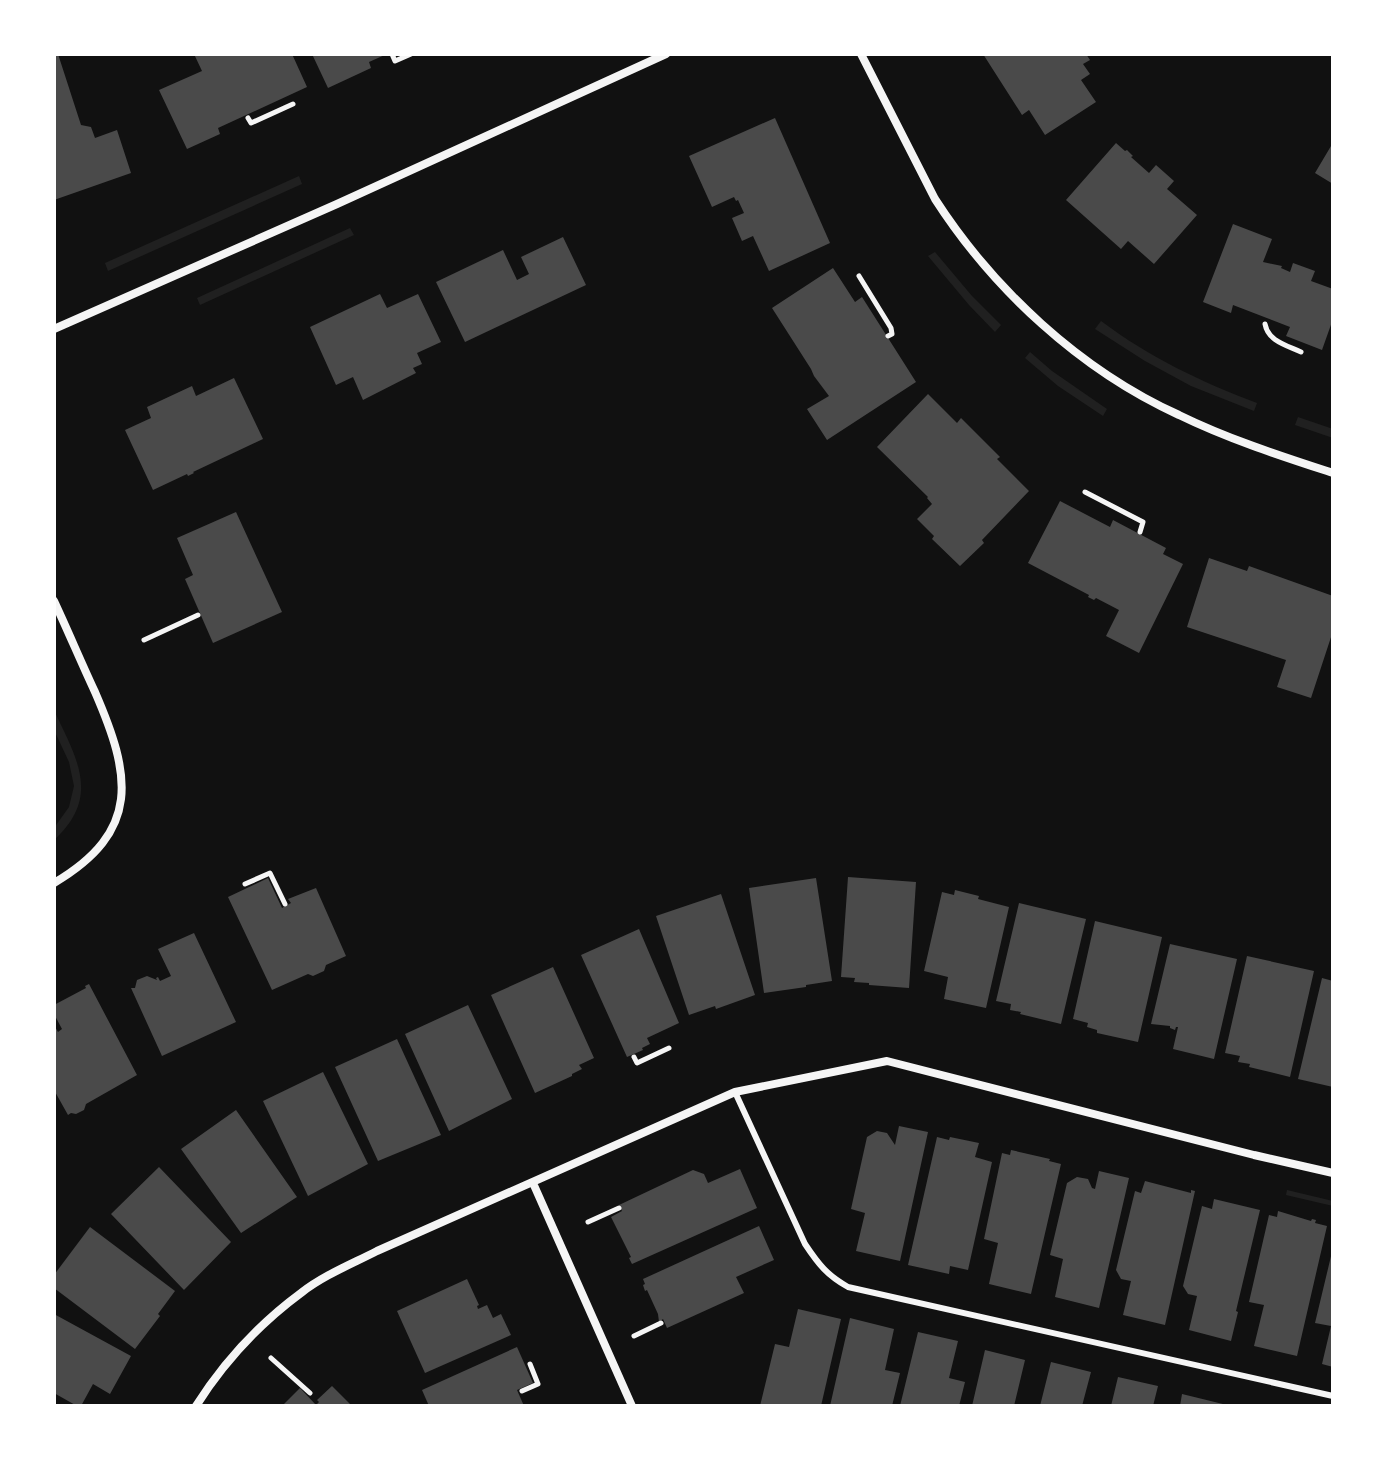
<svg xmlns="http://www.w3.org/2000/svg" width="1387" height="1460" font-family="Poppins,sans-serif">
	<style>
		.green { fill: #202020 }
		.building { fill: #4a4a4a }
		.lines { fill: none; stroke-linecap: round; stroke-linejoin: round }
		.path { stroke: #f5f5f5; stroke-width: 5 }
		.service { stroke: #f5f5f5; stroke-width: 6 }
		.minor { stroke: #f5f5f5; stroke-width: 8 }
	</style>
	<rect width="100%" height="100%" fill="#111"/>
	<path class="green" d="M299,176L302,184L108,271L105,263Z
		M350,228L354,235L200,305L197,298Z
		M935,252L972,296L1001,325L995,332L969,305L928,256Z
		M1101,321C1149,357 1201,382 1257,403L1254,411L1191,386L1145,361L1095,329Z
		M1030,352L1052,371L1107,409L1103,416L1058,386L1025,358Z
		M1298,417L1333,429V438L1295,425Z
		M54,710C76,758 102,796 54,840V828L69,807L74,786L69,762L54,730Z
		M1287,1190L1333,1201V1206L1286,1195Z"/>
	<path class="building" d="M54,54H58L81,125L91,127L95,138L117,130L131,173L54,200Z
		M194,54H292L307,87L218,128L220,134L187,149L159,90L202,71Z
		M312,54H387L369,62L371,68L328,88Z
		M983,54H1086L1090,60L1083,64L1090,74L1081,80L1096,102L1045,135L1029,110L1022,115Z
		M775,118L830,243L769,271L753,236L742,241L732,218L744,213L738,200L736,201L734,197L712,207L689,156Z
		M1116,143L1125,151L1127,150L1133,156L1131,157L1149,173L1156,165L1174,181L1167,189L1197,215L1154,264L1128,241L1121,249L1066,200Z
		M1331,146L1333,148V184L1315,173Z
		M1233,224L1272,239L1263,262L1282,266L1281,268L1290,272L1293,263L1315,271L1311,281L1333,289V319L1322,350L1286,336L1290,327L1233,305L1231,313L1203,302Z
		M563,237L586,285L465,342L436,282L503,250L517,280L529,274L521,257Z
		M833,268L855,302L862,297L916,382L827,440L807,409L829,396L814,376L811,369L772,308Z
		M380,294L387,308L418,294L441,342L417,353L422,364L413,368L416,373L363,400L353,377L336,385L310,327Z
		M234,378L263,439L193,472L194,473L188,476L187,474L153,490L125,430L151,418L147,407L192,386L196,396Z
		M928,394L957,423L961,418L1000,457L997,459L1029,491L982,540L984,543L960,566L932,539L934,536L917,519L932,504L927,498L928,497L877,447Z
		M1060,501L1110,527L1113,520L1166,548L1163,554L1183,564L1139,653L1106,636L1119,610L1096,598L1094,600L1088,597L1089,595L1028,563Z
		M236,512L282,612L213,643L185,579L193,575L177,538Z
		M1209,558L1247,571L1249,566L1333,596V631L1311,698L1277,687L1286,660L1187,627Z
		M848,877L916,882L909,988L869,985V983L854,982L855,978L841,977Z
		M268,878L282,908L291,903L288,899L316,888L346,956L326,965L324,971L313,976L308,974L272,990L228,897Z
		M816,878L832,981L806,985V987L764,993L749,888Z
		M955,890L979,896L978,899L1009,907L986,1008L944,999L948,977L924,971L942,892L954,895Z
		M721,894L755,995L716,1009L715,1006L689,1015L656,916Z
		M1019,903L1086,919L1061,1024L1020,1014L1021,1012L1010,1010L1011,1004L996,1001Z
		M1095,921L1162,937L1138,1042L1097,1033V1030L1087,1027L1088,1023L1073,1019Z
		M639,929L679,1023L647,1038L650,1044L642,1048L643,1050L627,1057L581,955Z
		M194,933L236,1022L162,1056L131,988H135L137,980L147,976L157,980L156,978L158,977L160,981L171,976L158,949Z
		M1170,944L1237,959L1214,1059L1173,1049L1178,1027H1176L1175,1030L1170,1028V1026L1151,1024Z
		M1247,956L1314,971L1290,1077L1249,1067L1250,1064L1238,1062L1240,1056L1225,1053Z
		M553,967L594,1058L579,1065L582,1069L572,1074V1076L535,1093L491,995Z
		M1322,978L1333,981V1087L1298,1079Z
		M89,984L137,1075L86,1104L84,1110L76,1114L71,1113L68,1115L54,1090V1025L58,1032L62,1029L54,1014V1005L86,988L85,986Z
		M468,1005L512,1099L449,1131L405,1034Z
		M397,1039L441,1135L378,1161L335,1067Z
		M323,1072L368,1164L308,1196L263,1101Z
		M236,1110L297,1197L241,1233L181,1149Z
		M899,1126L928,1132L900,1261L856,1251L865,1213L851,1209L867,1137L877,1131L887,1133L895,1145Z
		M937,1137L949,1140L950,1137L979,1143L975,1157L992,1162L968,1270L950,1266L949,1274L908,1265Z
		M1011,1150L1050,1159L1049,1161L1061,1164L1031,1294L989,1284L998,1243L984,1239L1002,1153L1010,1155Z
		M159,1167L231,1242L184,1290L111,1214Z
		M740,1169L757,1208L632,1264L629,1258L631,1257L611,1217L622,1211L619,1205L693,1170L704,1174L708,1183Z
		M1099,1171L1129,1178L1099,1308L1055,1297L1063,1259L1050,1255L1067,1183L1077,1177L1088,1179L1092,1188L1095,1189Z
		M1145,1181L1191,1193V1190L1195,1191L1165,1325L1123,1315L1131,1281L1121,1279L1116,1270L1135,1191L1141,1193Z
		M1214,1199L1260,1210L1236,1311L1238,1312L1231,1341L1189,1330L1197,1296L1188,1294L1183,1286L1202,1206L1212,1209Z
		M1278,1211L1311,1221L1312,1219L1316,1220L1315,1223L1327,1226L1297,1356L1254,1346L1264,1305L1249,1302L1269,1215L1277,1217Z
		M759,1226L774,1260L736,1277L744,1293L667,1328L663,1319L659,1322L658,1314L647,1290L645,1291L643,1285L645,1284L643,1279Z
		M90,1227L175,1291L158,1314L160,1316L135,1349L54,1288V1275Z
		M1332,1252L1333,1253V1367L1322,1364L1331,1326L1315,1323Z
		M467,1279L479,1305L477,1306L478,1309L487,1305L493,1318L501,1314L511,1335L425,1373L397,1311Z
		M798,1309L841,1319L821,1406H760L775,1344L789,1347Z
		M54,1314L131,1356L110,1394L93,1384L81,1406H77L54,1393Z
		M850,1318L894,1329L885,1370L900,1373L892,1406H830Z
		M918,1332L958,1341L949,1378L965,1382L959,1406H900Z
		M517,1347L533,1383L517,1390L524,1406H429L422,1390Z
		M985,1350L1025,1360L1014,1406H972Z
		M1051,1362L1091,1372L1082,1406H1040Z
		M1118,1377L1158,1386L1153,1406H1111Z
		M332,1386L352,1406H282L300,1388L316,1405L319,1402L317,1400Z
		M1182,1394L1227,1405V1406H1180Z"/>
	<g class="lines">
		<path class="path" d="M392,54L395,61L411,54
			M248,118L251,123L293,104
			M859,276L891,328L892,334L888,336
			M1265,324C1268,341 1286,345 1301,352
			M1085,492L1143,522L1140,532
			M144,640L198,615
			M245,884L270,873L285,904
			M634,1057L637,1063L669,1048
			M588,1222L619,1208
			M634,1336L661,1323
			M271,1358L310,1393
			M522,1391L538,1384L530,1364"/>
		<path class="service" d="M735,1092L805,1244C819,1265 827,1275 848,1287L1333,1396"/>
		<path class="minor" d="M861,54L935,199C993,289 1080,370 1179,415C1228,439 1281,456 1333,473
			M54,329L337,204L666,54
			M54,601C68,631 81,662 95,692C131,775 142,831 54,883
			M533,1183L632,1406
			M196,1406C224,1362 259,1324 301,1293C324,1275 352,1264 377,1251L735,1092L887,1061L1254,1155L1333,1173"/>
	</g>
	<rect width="1387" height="1460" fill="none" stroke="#ffffff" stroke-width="112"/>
</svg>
